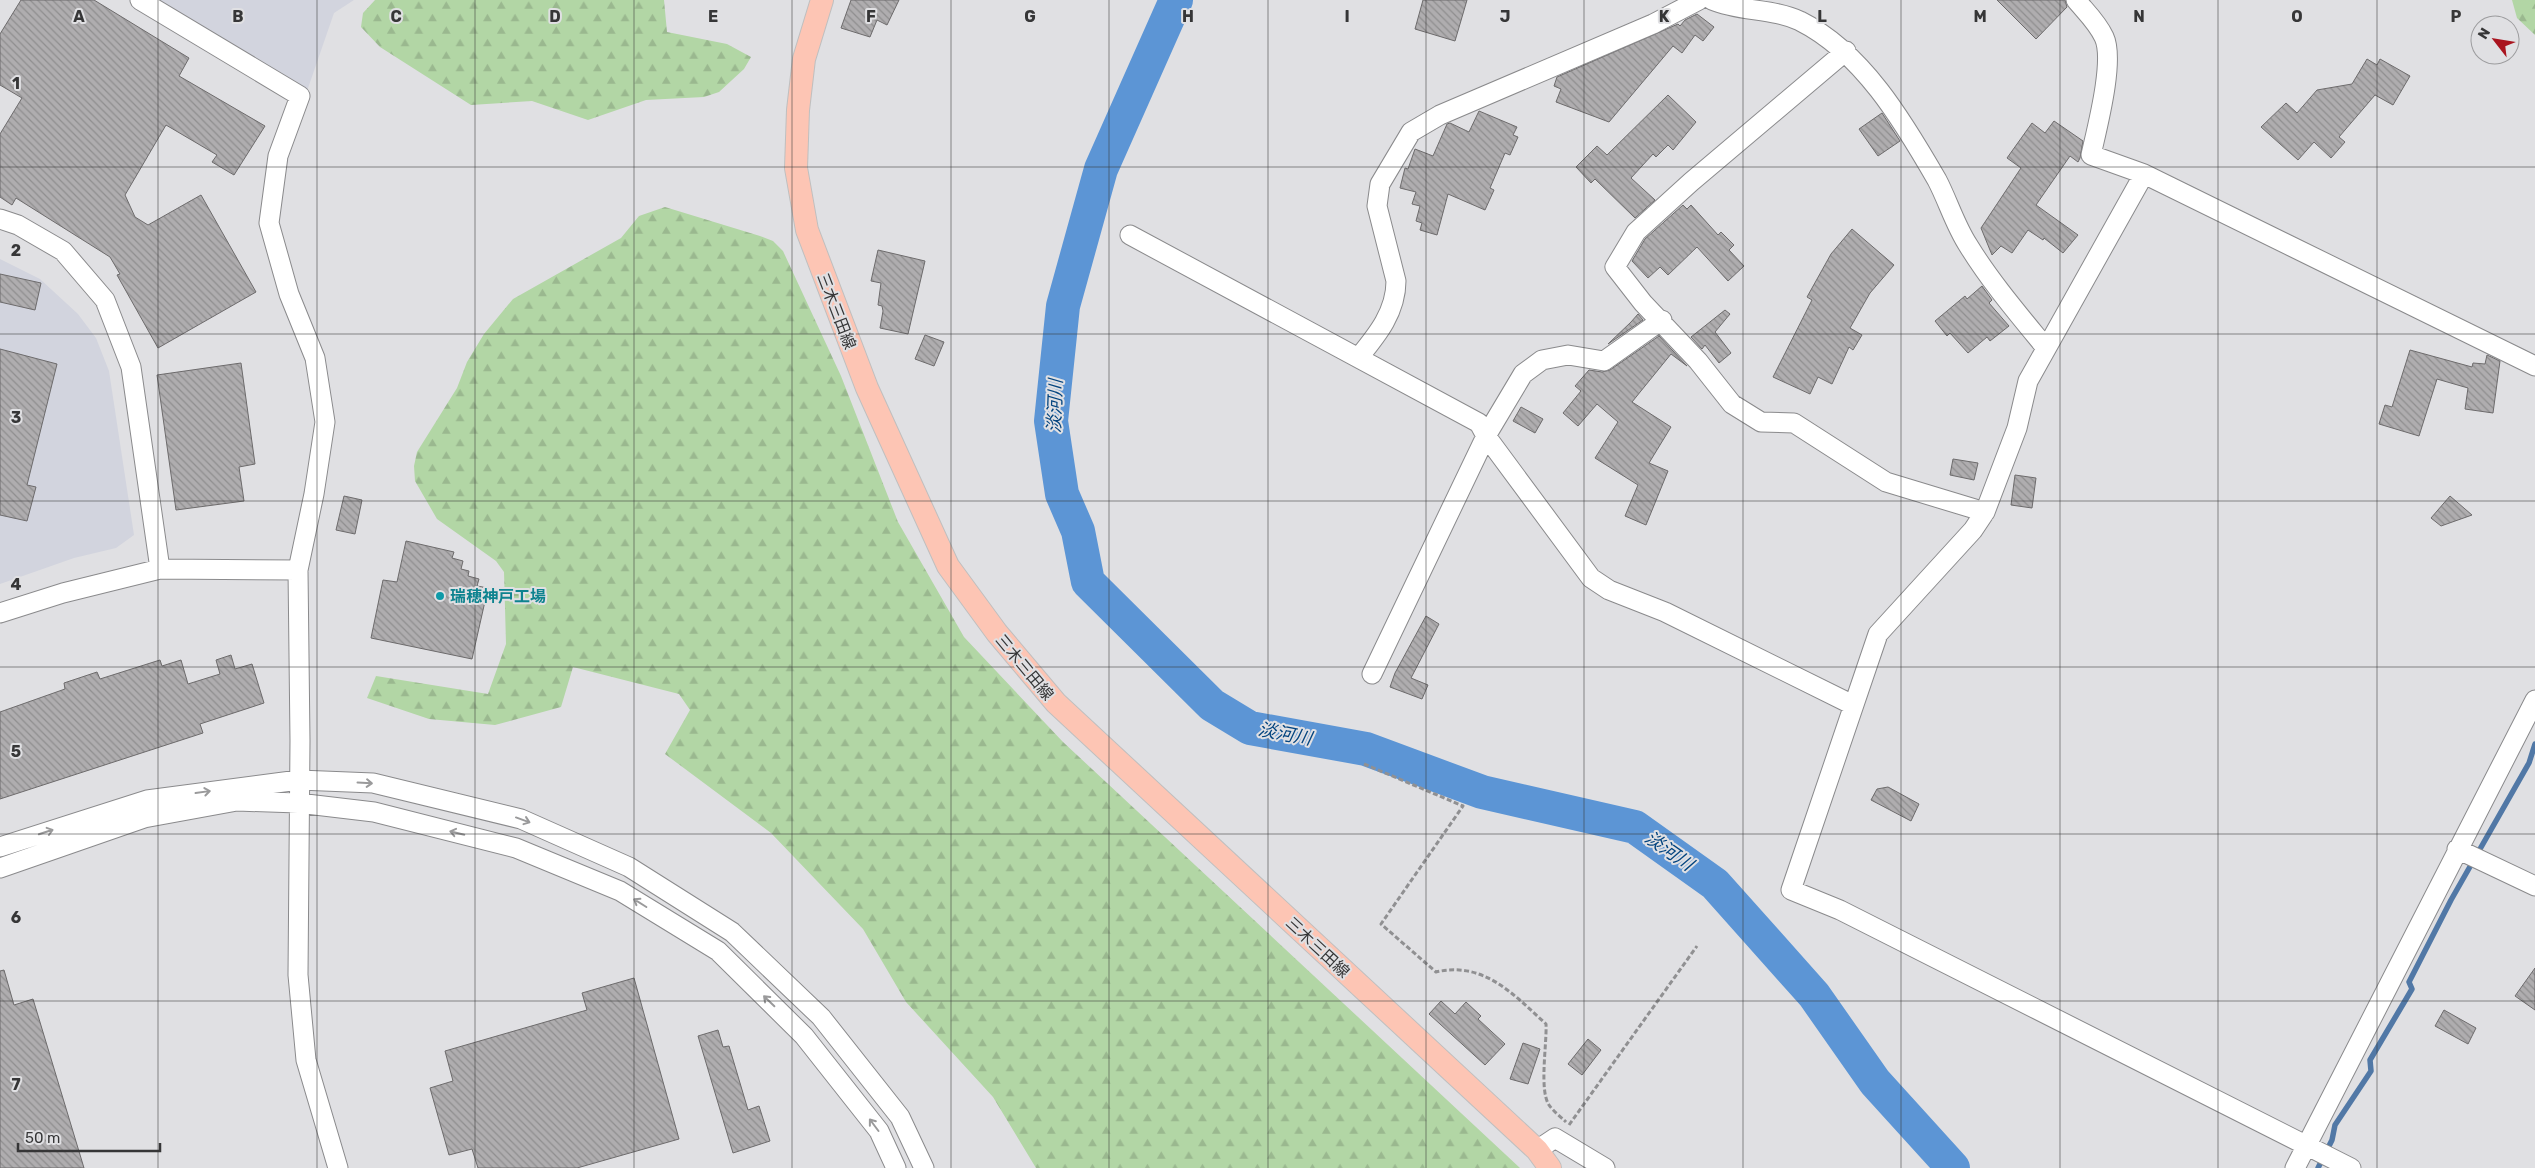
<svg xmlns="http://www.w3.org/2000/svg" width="2535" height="1168" font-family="Rubik,'Noto Sans JP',sans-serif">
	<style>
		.built { fill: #d2d4de }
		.forest { fill: url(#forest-firs) }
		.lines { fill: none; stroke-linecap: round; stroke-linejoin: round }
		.stream { stroke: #5178a6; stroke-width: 5.5 }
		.river { stroke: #5c95d5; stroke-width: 34 }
		.building { fill: url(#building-back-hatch); stroke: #6d6b6c }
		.minor-casing { stroke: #8a8a8c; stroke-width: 21 }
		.major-casing { stroke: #bfbfbf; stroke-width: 24 }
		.path { stroke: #909092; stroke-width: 3; stroke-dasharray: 5 2.5; stroke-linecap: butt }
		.minor { stroke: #fff; stroke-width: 19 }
		.major { stroke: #fdc5b4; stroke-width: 22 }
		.oneway { stroke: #9a9a9b }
		.grid { fill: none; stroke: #363637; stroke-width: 1; stroke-opacity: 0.55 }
		.culture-dot { fill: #0f9aa8; stroke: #e0e0e3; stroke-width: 2 }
		.labels { text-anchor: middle; stroke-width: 4; stroke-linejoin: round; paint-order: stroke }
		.street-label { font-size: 16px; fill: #363637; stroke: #e0e0e3 }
		.culture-label { font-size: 16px; font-weight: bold; fill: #0d838f; stroke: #e0e0e3; text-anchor: start }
		.water-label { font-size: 18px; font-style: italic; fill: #03447f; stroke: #e0e0e3 }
		.grid-label { font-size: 16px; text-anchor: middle; font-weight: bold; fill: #363637; stroke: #e0e0e3; stroke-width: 4; stroke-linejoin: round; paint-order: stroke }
	</style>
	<defs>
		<pattern id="forest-firs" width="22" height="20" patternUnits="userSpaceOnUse" patternTransform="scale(1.25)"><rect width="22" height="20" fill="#b2d6a5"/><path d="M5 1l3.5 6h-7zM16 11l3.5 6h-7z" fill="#9ab88f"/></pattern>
		<pattern id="building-back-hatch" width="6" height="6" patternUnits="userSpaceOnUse" patternTransform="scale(1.25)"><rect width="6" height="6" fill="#afadaf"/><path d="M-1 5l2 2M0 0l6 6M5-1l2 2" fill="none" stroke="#8f8e8f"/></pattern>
	</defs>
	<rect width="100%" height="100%" fill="#e0e0e3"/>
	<path class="built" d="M159,0H354L334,13L307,91Z
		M0,259L40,279L78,314L96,338L109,371L134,535L116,548L74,558L0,584Z"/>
	<path class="forest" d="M375,0H664L667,32L727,44L751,57L744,69L719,92L704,97L646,100L588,120L532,101L471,105L380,47L361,27L363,13Z
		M2512,0H2535V35L2517,18Z
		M665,207L760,236L773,241L783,251L841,376L898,522L964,637L1063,742L1520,1168H1036L993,1097L906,1002L863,929L771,833L665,754L690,710L679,694L573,667L561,707L495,725L429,719L367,698L376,676L488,694L506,644L504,572L496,561L437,519L415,481L414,466L417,452L457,388L467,362L484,334L513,299L621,238L639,216Z"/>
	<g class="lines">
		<path class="stream" d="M2318,1168L2332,1140L2335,1125L2371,1071L2370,1060L2412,989L2409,982L2451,900L2529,763L2535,744"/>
		<path class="river" d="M1176,0L1101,169L1063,306L1051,421L1062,494L1078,531L1088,582L1212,705L1250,728L1366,749L1482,792L1635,827L1715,884L1814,995L1875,1082L1953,1168"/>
	</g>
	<path class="building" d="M21,0H94L189,58L179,76L265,126L234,175L212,162L217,155L166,125L125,195L135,217L148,225L201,195L256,292L158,348L117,275L120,274L110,257L16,198L12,205L0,197V134L22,98L0,85V34Z
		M851,0H899L887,25L877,20L870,37L841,28Z
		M1423,0H1467L1455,41L1415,29Z
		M1997,0H2065L2067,7L2036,39Z
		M1697,14L1714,27L1703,41L1695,35L1682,53L1673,46L1609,122L1556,102L1561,89L1554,86L1557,77L1678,24L1680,26L1685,20Z
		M2367,59L2377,65L2380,59L2410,76L2393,105L2375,95L2339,137L2345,142L2331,158L2314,142L2298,160L2261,127L2286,103L2297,113L2317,90L2352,84Z
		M1668,95L1696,122L1673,150L1668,145L1656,157L1653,154L1631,178L1655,200L1635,218L1595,179L1591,183L1576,167L1597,146L1607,155Z
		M1479,111L1517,127L1513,135L1518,137L1510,155L1505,153L1490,188L1494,190L1485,210L1448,194L1437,235L1420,230L1422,223L1416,221L1420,206L1412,204L1416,192L1400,188L1405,168L1408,169L1415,149L1433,156L1447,124L1450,123L1469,132Z
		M1882,113L1900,141L1878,156L1859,129Z
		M2054,121L2083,141L2080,158L2078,162L2070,156L2036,205L2078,235L2063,253L2044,238L2043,240L2028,230L2012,253L2001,246L1992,255L1981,228L2021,168L2007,158L2032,123L2045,133Z
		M1683,205L1687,209L1691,205L1718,235L1721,232L1734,245L1729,250L1744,266L1728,281L1697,247L1668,275L1660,267L1648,278L1632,261L1645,239Z
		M1852,229L1894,265L1870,293L1850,328L1862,335L1853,350L1849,347L1832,384L1818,377L1810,394L1773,377L1812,300L1807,297L1831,254Z
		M878,250L925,261L908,334L880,328L883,311L882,306L878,305L881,283L871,281Z
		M0,274L41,283L35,310L0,302Z
		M1982,286L1992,300L1989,303L2009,326L1990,341L1987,337L1968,353L1950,333L1947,336L1935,321L1965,296L1967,299Z
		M1725,310L1730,314L1715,332L1731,353L1719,363L1705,345L1702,349L1691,337Z
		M1638,314L1643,320L1608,344L1631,322Z
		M925,335L944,342L934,366L915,359Z
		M1659,336L1687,366L1671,354L1632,402L1671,427L1649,463L1668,471L1646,525L1625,516L1638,485L1595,458L1618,422L1597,404L1578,426L1563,413L1581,391L1575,386L1589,370L1602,372L1610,370Z
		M0,349L57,364L27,485L36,487L27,521L0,515Z
		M2410,350L2472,367L2473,363L2485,364L2487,355L2500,361L2493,413L2465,409L2468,388L2437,379L2419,436L2379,424L2385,405L2392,407Z
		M241,363L255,464L239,467L244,501L176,510L157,375Z
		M1521,407L1543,419L1535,433L1513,421Z
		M1953,459L1978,463L1974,480L1950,475Z
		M2015,475L2036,478L2032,508L2011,505Z
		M344,496L362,500L355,534L336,530Z
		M2450,496L2472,515L2441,526L2431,518Z
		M406,541L454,552L452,558L463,561L461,569L469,571L468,576L479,579L477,586L488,588L472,659L371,638L383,580L397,582Z
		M1426,616L1439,624L1411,678L1428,685L1422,699L1390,687L1395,673Z
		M231,655L235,669L252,664L264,703L200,724L203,733L0,799V712L65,689L64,683L97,672L100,679L160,660L162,666L181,660L188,684L220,674L216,660Z
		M1888,787L1919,804L1911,821L1871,800L1877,789Z
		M2535,968V1010L2515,996Z
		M4,970L14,1005L33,999L84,1168H0V971Z
		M634,978L679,1139L577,1168H478L472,1149L449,1155L430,1088L453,1081L445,1051L587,1010L582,993Z
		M1441,1001L1455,1014L1466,1002L1481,1016L1478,1019L1505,1044L1485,1065L1429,1014Z
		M2444,1010L2476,1028L2468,1044L2435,1026Z
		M718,1030L723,1047L729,1046L748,1110L759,1106L770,1141L733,1153L698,1036Z
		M1588,1039L1601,1050L1582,1075L1568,1064Z
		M1523,1043L1540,1049L1528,1084L1510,1079Z"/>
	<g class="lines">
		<defs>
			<path id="minor" d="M140,0L300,96L278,156L269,223L289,294L315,358L325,422L314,494L298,570L300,741L298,975L306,1060L338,1168
				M1712,0C1740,12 1772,8 1800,21C1862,52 1903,121 1937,180C1948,201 1955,225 1968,245C1990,281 2019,315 2046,348
				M2076,0C2086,12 2097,22 2104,37C2115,60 2097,128 2091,155L2144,174L2535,366
				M1846,51L1691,182L1636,232L1615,267L1643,303L1698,361L1732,404L1761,422L1794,423L1886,482L1985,512
				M2144,174L2028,381L2017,428L1985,512L1973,530L1878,634L1791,890L1840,910L2351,1168
				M0,219L18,225L63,251L105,300L131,367L160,569
				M1130,235L1479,423L1486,436L1591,578L1609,590L1665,612L1853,705
				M1359,357C1377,335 1396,312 1396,281L1377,206L1380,184L1411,132L1440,115L1653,24L1699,0
				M0,613L63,593L160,569L298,570
				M1372,674L1486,436L1523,374L1542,360L1568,355L1604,361L1662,320
				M0,847L147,800L299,780L373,783L521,819L629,867L732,932L821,1017L900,1117L924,1168
				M2457,849L2535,886
				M0,868L144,818L237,801L298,803L374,812L516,848L620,891L718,951L804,1036L879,1131L896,1168
				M1537,1150L1555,1138L1605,1168
				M2295,1168L2535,700"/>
			<path id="major" d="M822,0L804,59L798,110L796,168L807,230L867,388L948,566L997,633L1056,703L1537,1150L1550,1168"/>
		</defs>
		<use href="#minor" class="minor-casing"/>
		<use href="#major" class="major-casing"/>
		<path class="path" d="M1364,764L1463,806L1381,924L1436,972C1484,961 1513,994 1546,1024C1547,1044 1539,1090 1549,1105C1553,1111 1561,1117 1566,1122
			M1569,1125L1697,946"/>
		<use href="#minor" class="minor"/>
		<use href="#major" class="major"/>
	</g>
	<defs><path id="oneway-shaft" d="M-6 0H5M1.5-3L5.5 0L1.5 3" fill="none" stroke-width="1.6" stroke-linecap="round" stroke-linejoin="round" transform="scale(1.25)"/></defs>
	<g class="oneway">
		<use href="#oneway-shaft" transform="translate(365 783) rotate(3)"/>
		<use href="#oneway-shaft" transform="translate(203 792) rotate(-8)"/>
		<use href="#oneway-shaft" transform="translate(523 820) rotate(20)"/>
		<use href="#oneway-shaft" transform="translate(46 832) rotate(-18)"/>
		<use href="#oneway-shaft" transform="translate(457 833) rotate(-166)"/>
		<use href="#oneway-shaft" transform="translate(640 903) rotate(-148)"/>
		<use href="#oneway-shaft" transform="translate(769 1001) rotate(-136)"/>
		<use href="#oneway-shaft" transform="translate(874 1125) rotate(-127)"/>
	</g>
	<path class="grid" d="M158,0V1168M317,0V1168M475,0V1168M634,0V1168M792,0V1168M951,0V1168M1109,0V1168M1268,0V1168M1426,0V1168M1584,0V1168M1743,0V1168M1901,0V1168M2060,0V1168M2218,0V1168M2377,0V1168M0,167H2535M0,334H2535M0,501H2535M0,667H2535M0,834H2535M0,1001H2535"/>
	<circle class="culture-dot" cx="440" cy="596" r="5"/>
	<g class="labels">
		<g class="street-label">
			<text transform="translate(837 311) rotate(69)" y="6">三木三田線</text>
			<text transform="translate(1025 667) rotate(50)" y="6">三木三田線</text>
			<text transform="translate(1318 947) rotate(43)" y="6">三木三田線</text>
		</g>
		<g class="culture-label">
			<text x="450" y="602">瑞穂神戸工場</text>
		</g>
		<g class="water-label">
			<text transform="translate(1055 406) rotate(-88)" y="6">淡河川</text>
			<text transform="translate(1285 734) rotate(11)" y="6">淡河川</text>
			<text transform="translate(1669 851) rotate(35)" y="6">淡河川</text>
		</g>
	</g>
	<g class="grid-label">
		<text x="79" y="22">A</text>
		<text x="238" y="22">B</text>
		<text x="396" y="22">C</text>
		<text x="555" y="22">D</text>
		<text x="713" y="22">E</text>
		<text x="871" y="22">F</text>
		<text x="1030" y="22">G</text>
		<text x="1188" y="22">H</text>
		<text x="1347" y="22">I</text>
		<text x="1505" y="22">J</text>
		<text x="1664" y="22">K</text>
		<text x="1822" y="22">L</text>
		<text x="1980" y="22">M</text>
		<text x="2139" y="22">N</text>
		<text x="2297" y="22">O</text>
		<text x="2456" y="22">P</text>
		<text x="16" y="89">1</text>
		<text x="16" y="256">2</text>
		<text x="16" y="423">3</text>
		<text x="16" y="590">4</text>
		<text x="16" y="757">5</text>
		<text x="16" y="923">6</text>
		<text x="16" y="1090">7</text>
	</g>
	<g transform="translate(2495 40) rotate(301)"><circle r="24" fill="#e0e0e3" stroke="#9c9c9e"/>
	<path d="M0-4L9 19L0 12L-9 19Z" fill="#a9141f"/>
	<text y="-8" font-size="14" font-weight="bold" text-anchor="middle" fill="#363637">N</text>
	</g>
	<path d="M18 1143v8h142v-8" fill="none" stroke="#363637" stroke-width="2.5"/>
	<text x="25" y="1143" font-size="15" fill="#363637" stroke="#e0e0e3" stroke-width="4" paint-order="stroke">50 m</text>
</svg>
